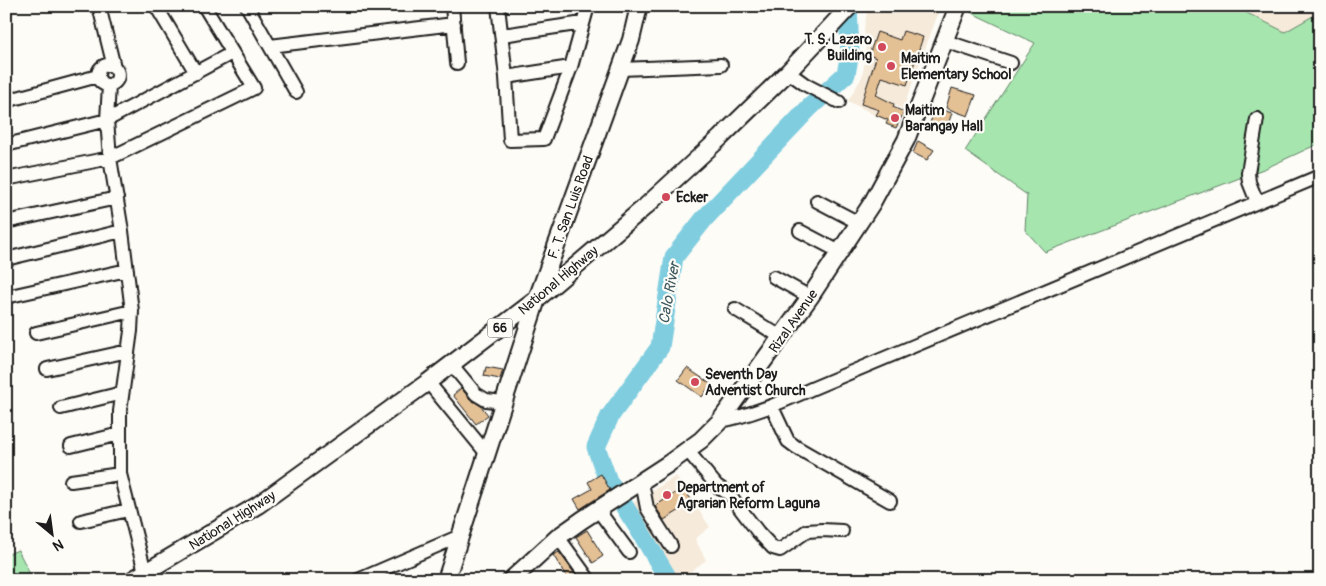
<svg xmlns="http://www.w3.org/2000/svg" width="1326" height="586" font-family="Pangolin,sans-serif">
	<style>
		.built { fill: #f6eada }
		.green { fill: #a6e6ae; stroke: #618165 }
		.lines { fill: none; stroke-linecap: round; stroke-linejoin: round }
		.river { stroke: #80cddf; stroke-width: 19 }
		.building { fill: #e4c095; stroke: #1c1c1c }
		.minor-casing { stroke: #1c1c1c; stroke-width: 16 }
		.major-casing { stroke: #1c1c1c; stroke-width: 20 }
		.minor { stroke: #fdfcf7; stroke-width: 12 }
		.major { stroke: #fdfcf7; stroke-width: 16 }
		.poi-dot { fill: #d1495b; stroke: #fdfcf7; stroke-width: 2 }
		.labels { text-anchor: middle; stroke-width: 4.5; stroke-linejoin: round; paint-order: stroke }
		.shield { fill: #fdfcf7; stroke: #605f5e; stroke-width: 1 }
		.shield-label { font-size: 12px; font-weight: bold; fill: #1c1c1c }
		.poi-label { font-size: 14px; font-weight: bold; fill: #1c1c1c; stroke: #fdfcf7; text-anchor: start }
		.street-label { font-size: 14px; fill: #1c1c1c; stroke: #fdfcf7 }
		.water-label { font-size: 15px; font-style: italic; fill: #3f5a60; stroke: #fdfcf7 }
	</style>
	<rect width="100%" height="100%" fill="#fdfcf7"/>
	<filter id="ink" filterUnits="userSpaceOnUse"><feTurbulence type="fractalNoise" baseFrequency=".02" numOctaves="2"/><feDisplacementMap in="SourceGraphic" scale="10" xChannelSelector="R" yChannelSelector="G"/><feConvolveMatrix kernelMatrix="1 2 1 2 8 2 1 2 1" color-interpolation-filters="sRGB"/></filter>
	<g filter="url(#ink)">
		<path class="built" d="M868,6H930L939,11L903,109L894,105L886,121L848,101L862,77L866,55L864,29Z
			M1233,6H1309L1313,16L1285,32Z
			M676,476L710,527L695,539L706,560L679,580H677L633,503Z"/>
		<path class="green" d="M972,6H1233L1285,32L1313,16L1320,28V143L1266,168L1045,252L1025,230L1027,195L965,151L1035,43L970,12Z
			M18,550L33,580H6V555Z"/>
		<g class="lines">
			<path class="river" d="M669,580L637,526L608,481L596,447L610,416L660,347L674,257L704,219L809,108L846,74L850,53L848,6"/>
		</g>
		<path class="building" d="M903,31L923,37L907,85L882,77L876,95L894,104L893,107L904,112L896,128L886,124L888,120L876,115L879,110L861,104L876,58L869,55L877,32L900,40Z
			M952,88L976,95L968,116L946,108Z
			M936,108L952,113L946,130L929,125Z
			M918,141L934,150L927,160L913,153Z
			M486,367L503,370L500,379L484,376Z
			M687,368L711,384L702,397L678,380Z
			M461,388L470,399L481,406L488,415L476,424L453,395Z
			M601,474L610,490L580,509L574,499L592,489L588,482Z
			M683,488L693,502L664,520L655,506Z
			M587,530L603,556L593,563L576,537Z
			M559,552L575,574L568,579L553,555Z"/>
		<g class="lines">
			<defs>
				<path id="minor" d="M99,6L114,67
					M156,6L196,73
					M247,6L296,92
					M452,6L457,63
					M498,6L506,77L510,140L544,139L571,67L588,6
					M502,35L583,23
					M945,41L1011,63
					M270,46L454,24
					M98 75a10 10 0 1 1 20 0a10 10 0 1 1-20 0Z
					M621,69L721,65
					M788,72L806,85L839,102
					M506,77L571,67
					M109,85L107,120L110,158L122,231L132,311L131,331L120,411V474L145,572
					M6,101L98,76
					M6,145L107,120L232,53
					M6,179L110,158L254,88L204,6
					M817,201L859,223
					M1257,202L1249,182L1248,173L1257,119
					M6,222L117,198
					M800,231L840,252
					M6,259L122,231
					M774,277L810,297
					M6,297L127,270
					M735,309L781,337
					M36,333L132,311
					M452,365L476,394L486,400L503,402
					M47,369L128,351
					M428,382L487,454
					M772,407L788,441L796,447L890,501
					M61,408L122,393
					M720,421C753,415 781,402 811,389L1320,176
					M71,446L120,434
					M687,450L717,486L729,494L758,532L773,548L780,550L807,531L822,530L842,531
					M71,481L120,474
					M642,482L647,508L671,546
					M598,510L629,552
					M81,521L128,510
					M558,537L589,580
					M358,580L460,536"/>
				<path id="major" d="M132,580L258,505L428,382L537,299L646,206L720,138L788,72L850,6
					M446,580L537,299L631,40L639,6
					M511,580L558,537L582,520L668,464L701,440L720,421L810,297L872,203L906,140L958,6"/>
			</defs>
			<use href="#minor" class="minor-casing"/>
			<use href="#major" class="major-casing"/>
			<use href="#minor" class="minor"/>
			<use href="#major" class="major"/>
		</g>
	</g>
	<g class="poi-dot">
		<circle cx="882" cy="47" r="5"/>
		<circle cx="891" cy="66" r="5"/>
		<circle cx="895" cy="118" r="5"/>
		<circle cx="666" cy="197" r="5"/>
		<circle cx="695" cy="382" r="5"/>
		<circle cx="667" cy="495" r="5"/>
	</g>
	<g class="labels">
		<rect class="shield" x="487.5" y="318.5" width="25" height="19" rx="4"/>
		<g class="shield-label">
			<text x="500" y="332">66</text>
		</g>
		<g class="poi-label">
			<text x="872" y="44" text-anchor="end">T. S. Lazaro<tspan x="872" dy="16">Building</tspan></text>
			<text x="901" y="63">Maitim<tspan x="901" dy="16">Elementary School</tspan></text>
			<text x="905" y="115">Maitim<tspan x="905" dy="16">Barangay Hall</tspan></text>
			<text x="676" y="202">Ecker</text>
			<text x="705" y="379">Seventh Day<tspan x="705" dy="16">Adventist Church</tspan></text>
			<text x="677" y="492">Department of<tspan x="677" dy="16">Agrarian Reform Laguna</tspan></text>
		</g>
		<g class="street-label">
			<text transform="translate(570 207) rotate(-70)" y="5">F. T. San Luis Road</text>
			<text transform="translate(558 280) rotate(-40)" y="5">National Highway</text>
			<text transform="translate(793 321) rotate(-55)" y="5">Rizal Avenue</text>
			<text transform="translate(232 520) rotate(-32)" y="5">National Highway</text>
		</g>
		<g class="water-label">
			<text transform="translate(669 293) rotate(-80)" y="5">Calo River</text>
		</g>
	</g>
	<rect width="1326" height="586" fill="none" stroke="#fdfcf7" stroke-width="25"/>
	<rect x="12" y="12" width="1301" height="561" fill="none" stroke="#1c1c1c" stroke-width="2" filter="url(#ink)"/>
	<g transform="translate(52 534) rotate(151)" stroke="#fdfcf7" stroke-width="4" paint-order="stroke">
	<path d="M0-4L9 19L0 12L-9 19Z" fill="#1c1c1c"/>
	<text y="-8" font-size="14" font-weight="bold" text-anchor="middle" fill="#1c1c1c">N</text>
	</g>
</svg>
